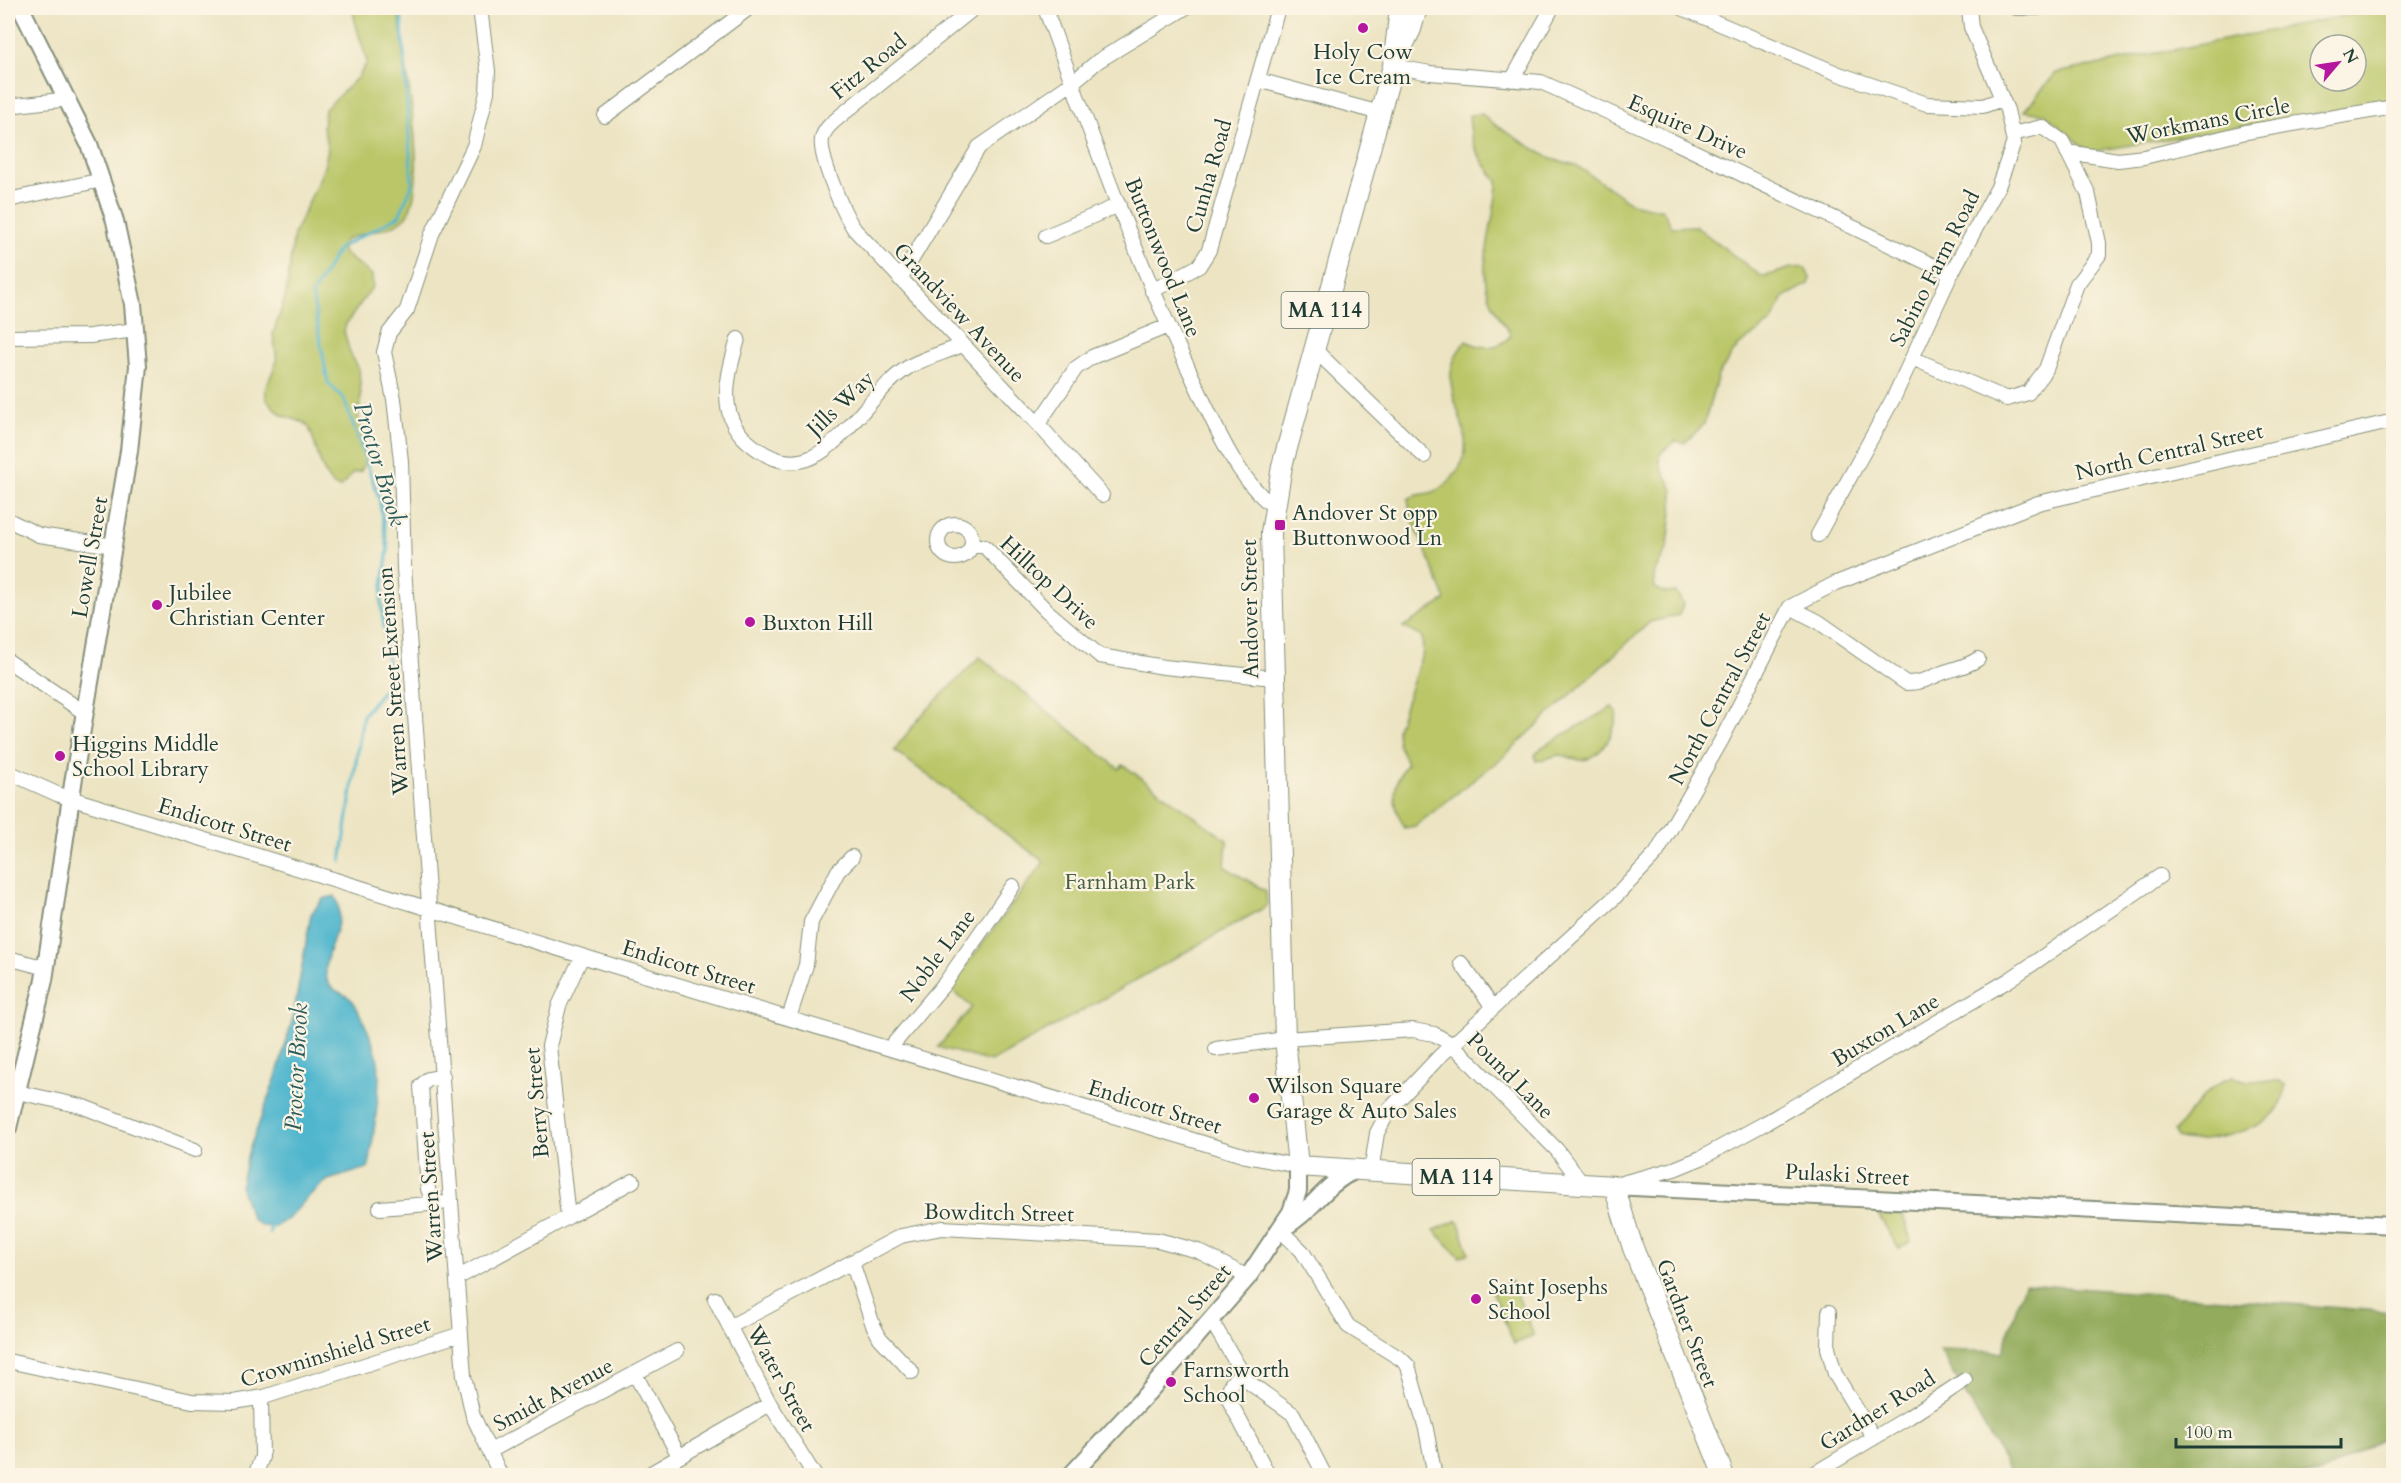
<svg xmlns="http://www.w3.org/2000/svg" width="2401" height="1483" font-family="Cardo,serif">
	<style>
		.green { fill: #bac667; stroke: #6c824e; stroke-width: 1.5; fill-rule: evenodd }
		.forest { fill: #93ab5c; stroke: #597448; stroke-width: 1.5 }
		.water { fill: #4fb6cd; stroke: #377a80; stroke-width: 1.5 }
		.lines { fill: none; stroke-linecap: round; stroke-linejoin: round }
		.stream { stroke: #4fb6cd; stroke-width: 3 }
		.minor-casing { stroke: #86907b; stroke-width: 16 }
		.major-casing { stroke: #86907b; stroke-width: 20 }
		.highway-casing { stroke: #86907b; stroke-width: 22 }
		.minor { stroke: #fff; stroke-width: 14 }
		.major { stroke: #fff; stroke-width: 16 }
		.highway { stroke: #fff; stroke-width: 20 }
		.poi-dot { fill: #b5179e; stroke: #fcf5e5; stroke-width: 2 }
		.labels { text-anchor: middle; stroke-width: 4.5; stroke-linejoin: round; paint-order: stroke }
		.shield { fill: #fcf5e5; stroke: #617469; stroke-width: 1.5 }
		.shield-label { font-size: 21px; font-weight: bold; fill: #1f3d34 }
		.poi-label { font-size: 22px; fill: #1f3d34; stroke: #fcf5e5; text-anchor: start }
		.street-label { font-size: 22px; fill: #1f3d34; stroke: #fcf5e5 }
		.park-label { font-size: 22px; fill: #465f41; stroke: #fcf5e5 }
		.water-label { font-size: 24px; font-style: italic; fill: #2b5b5a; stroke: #fcf5e5 }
	</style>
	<rect width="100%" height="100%" fill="#fcf5e5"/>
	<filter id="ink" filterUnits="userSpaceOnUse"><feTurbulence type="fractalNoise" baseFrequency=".0167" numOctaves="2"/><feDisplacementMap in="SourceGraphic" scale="12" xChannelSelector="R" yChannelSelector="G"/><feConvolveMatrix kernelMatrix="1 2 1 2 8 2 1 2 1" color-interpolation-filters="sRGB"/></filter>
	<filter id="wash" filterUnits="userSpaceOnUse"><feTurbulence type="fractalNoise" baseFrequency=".008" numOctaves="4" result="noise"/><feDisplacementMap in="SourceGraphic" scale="24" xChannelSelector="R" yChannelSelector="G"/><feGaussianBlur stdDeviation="1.35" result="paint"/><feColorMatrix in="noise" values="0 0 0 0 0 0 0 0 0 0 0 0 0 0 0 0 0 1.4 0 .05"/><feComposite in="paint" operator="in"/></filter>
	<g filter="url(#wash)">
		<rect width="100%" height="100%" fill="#ece4c2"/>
		<path class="green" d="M353,8H399C399,48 437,198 400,222C384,233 363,230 344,241L343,253L372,275L373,286L346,324L344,331L350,353L359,369L361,398L358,416L363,431L365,463L361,471L353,473L340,488C321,483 317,444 309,428L305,423L282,415L274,408L267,400L265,390L277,361L273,334L286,295L294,234L323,171L328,149L323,127L325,109L358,77L367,63C363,43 354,27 353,8Z
			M2384,8H2393V101L2089,152L2045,114L2024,111L2056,73ZM2320,45H2356V81H2320Z
			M1482,114L1498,127L1551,159L1576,165L1631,203L1663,210L1672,227L1695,226L1761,276C1777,276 1787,265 1805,268L1810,278L1809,284L1784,297L1771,323L1738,346L1718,375L1704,424L1685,443L1675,441L1660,454C1657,472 1672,479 1673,492C1673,508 1670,528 1668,544C1665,561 1650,567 1655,588L1665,593L1676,592L1683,604L1679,615L1650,622L1503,757L1415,826L1405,828C1391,805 1391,784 1407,763L1398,744L1397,729L1423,652L1422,637L1403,627L1446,600L1411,516L1408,499C1418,491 1430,498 1445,485C1501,434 1419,394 1466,341C1482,349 1499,350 1511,335C1501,320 1489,302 1486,284C1481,255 1497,212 1497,181C1479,158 1470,145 1469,115Z
			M980,657L1119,769L1123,765L1227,840L1225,867L1266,891L1267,906L991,1062L938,1047L972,1007L949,988L1044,862L894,750L920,717Z
			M1612,707L1617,712C1616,730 1603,757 1583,760C1576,761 1567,755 1560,755C1552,756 1545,760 1536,761L1535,755L1542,747Z
			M2233,1077L2248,1081H2280L2285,1085C2285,1098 2279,1110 2269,1118C2252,1132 2197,1146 2177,1138L2174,1132C2190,1113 2208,1084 2233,1077Z
			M1878,1214L1903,1215L1911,1241L1899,1249Z
			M1458,1220L1469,1253L1460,1257L1434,1230Z
			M1512,1282L1534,1336L1514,1344L1492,1290Z"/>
		<path class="forest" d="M2024,1284L2393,1312V1431L2319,1475H2012L1940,1350L2002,1352Z"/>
		<path class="water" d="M335,896C350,924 319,952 327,980C331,994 350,992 356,1006C363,1020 374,1042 377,1056C383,1080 373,1134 370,1161L368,1168L328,1180L311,1194L288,1219L274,1227L262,1226L252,1219L240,1187L248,1153L276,1077L293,1018L311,914L323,899Z"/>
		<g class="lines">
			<path class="stream" d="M341,862L363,715L390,682L381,600L388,549L379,498L344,399L328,383L312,295L339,248L399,216L412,185L401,8
				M269,1233L273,1223"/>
		</g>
	</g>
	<g filter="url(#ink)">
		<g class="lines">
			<defs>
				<path id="minor" d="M480,8L488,71L487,92L474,146L432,234L407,310L389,333L384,352L394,399L401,461L404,568L464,1376L473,1416L501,1476
					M974,8L839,117C832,123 824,129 822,139C819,157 844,215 855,230L1038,424L1102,495
					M1045,8C1091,135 1137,263 1196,385C1216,427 1236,478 1274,507
					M1682,8L1839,74L1927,104L1983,106L2002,99
					M2016,8H2038
					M1393,66L1430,73L1541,82L1670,140L1951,274
					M1258,80L1380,113
					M1512,80L1552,8
					M8,106L69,99
					M605,116L749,8
					M2067,152L2118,160L2144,157L2246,132L2394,107
					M8,200L102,180
					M1046,236L1119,205
					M900,279L979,147L1072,83L1098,61L1185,8
					M1152,291L1199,266L1209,250L1278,8
					M8,337L90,336L135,330
					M738,339C728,374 716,414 747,441C820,505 854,403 907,368C922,358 945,353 962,345
					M1314,349L1424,456
					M1912,358L2007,399L2028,393L2046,369L2077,284L2099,255V243L2088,193L2062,141L2042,127L2012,134
					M1038,424L1076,368L1092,357L1168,326
					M8,520L39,535L114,546
					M938 541a17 17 0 1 1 34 0a17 17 0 1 1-34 0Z
					M1818,535L1894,397L1951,274L1998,187L2014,142L2007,110L1971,27L1969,8
					M972,544L985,547L1047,611L1100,656L1164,667L1274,678
					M1790,607L1819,622L1906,683C1922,683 1928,679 1942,673C1955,668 1966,667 1978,659
					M8,661L85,713
					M8,772L57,794L611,965L1246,1156L1298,1166
					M8,958L46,968
					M1461,963L1493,1007
					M789,1018L806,965L811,922L838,871L852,857
					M890,1048L945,983L1013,886
					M1216,1049L1285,1039L1413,1030L1434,1034L1453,1045L1462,1054L1557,1150L1581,1182
					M17,1092L81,1106L195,1150
					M1371,1172L1377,1133L1389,1110L1439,1057L1615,897L1656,854L1721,741L1790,607L1834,584L2038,503L2394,421
					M1622,1183L1674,1169L1701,1158L1767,1122L2009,980L2160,876
					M433,1203L428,1189L421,1086L428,1079L443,1076
					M380,1208L441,1203
					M568,1217L633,1181
					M1281,1231L1302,1251L1348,1326L1401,1359L1408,1366L1426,1429L1435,1476
					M852,1262L873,1325L880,1338L912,1372
					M457,1278L568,1217L549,1046L559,1006L582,956
					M715,1299L770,1404L815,1476
					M1829,1312L1828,1348L1835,1374L1874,1438
					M1211,1320L1247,1381L1293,1414L1325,1476
					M729,1327L901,1236L942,1228L1158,1240L1198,1251L1248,1277
					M8,1361L192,1401L234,1402L264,1397L461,1334
					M1242,1372C1233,1381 1226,1387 1229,1400L1269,1476
					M635,1374L679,1456
					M490,1451L677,1351
					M255,1476L262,1457L261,1398
					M646,1476L770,1404
					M1810,1476L1909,1417L1965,1380"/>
				<path id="major" d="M8,1128L44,980L74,777L129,451L138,366L133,304L115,221L89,144L21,8
					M1614,1186L2394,1225
					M1283,1228C1311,1213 1324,1184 1354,1171
					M1070,1476L1144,1397L1248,1277L1291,1212L1298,1191V1166"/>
				<path id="highway" d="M1400,8L1393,66L1282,466L1271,533L1285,1039L1298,1166L1614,1186L1633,1248L1724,1476
					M1397,58L1411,29L1417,8"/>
			</defs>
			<use href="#minor" class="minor-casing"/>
			<use href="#major" class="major-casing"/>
			<use href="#highway" class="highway-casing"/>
			<use href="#minor" class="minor"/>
			<use href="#major" class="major"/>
			<use href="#highway" class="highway"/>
		</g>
	</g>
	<g class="poi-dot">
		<circle cx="1363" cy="28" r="6"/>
		<rect x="1274" y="519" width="12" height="12" rx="3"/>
		<circle cx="157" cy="605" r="6"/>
		<circle cx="750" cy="622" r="6"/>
		<circle cx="60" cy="756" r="6"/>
		<circle cx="1254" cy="1098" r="6"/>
		<circle cx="1476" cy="1299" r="6"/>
		<circle cx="1171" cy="1382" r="6"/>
	</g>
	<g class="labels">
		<g class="shield">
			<rect x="1281.5" y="292" width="87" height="36" rx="4.5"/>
			<rect x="1412.5" y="1159" width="87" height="36" rx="4.5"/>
		</g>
		<g class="shield-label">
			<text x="1325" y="317">MA 114</text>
			<text x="1456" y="1184">MA 114</text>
		</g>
		<g class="poi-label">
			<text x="1363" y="59" text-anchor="middle">Holy Cow<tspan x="1363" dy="25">Ice Cream</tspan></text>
			<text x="1292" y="520">Andover St opp<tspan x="1292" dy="25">Buttonwood Ln</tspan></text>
			<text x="169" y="600">Jubilee<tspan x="169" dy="25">Christian Center</tspan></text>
			<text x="762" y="630">Buxton Hill</text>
			<text x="72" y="751">Higgins Middle<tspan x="72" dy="25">School Library</tspan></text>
			<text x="1266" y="1093">Wilson Square<tspan x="1266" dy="25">Garage &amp; Auto Sales</tspan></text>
			<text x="1488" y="1294">Saint Josephs<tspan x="1488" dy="25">School</tspan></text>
			<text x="1183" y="1377">Farnsworth<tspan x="1183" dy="25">School</tspan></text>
		</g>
		<g class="street-label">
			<text transform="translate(868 66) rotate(-39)" y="8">Fitz Road</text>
			<text transform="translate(2208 120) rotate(-11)" y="8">Workmans Circle</text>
			<text transform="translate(1688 126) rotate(24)" y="8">Esquire Drive</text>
			<text transform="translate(1208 176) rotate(-74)" y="8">Cunha Road</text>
			<text transform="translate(1164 257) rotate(68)" y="8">Buttonwood Lane</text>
			<text transform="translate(1934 268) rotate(-63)" y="8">Sabino Farm Road</text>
			<text transform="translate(960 312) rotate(47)" y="8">Grandview Avenue</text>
			<text transform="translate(840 403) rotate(-44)" y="8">Jills Way</text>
			<text transform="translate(2169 451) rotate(-13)" y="8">North Central Street</text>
			<text transform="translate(89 557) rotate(-80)" y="8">Lowell Street</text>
			<text transform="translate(1050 582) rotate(43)" y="8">Hilltop Drive</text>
			<text transform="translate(1249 609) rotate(-91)" y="8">Andover Street</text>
			<text transform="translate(392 681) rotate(-94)" y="8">Warren Street Extension</text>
			<text transform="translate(1719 698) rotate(-62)" y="8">North Central Street</text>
			<text transform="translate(225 824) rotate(17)" y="8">Endicott Street</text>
			<text transform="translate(937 955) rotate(-53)" y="8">Noble Lane</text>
			<text transform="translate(689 966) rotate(17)" y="8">Endicott Street</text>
			<text transform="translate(1885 1029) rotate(-31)" y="8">Buxton Lane</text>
			<text transform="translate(1511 1075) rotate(45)" y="8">Pound Lane</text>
			<text transform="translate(536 1103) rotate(-95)" y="8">Berry Street</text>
			<text transform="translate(1155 1106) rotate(17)" y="8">Endicott Street</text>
			<text transform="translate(1847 1174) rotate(3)" y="8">Pulaski Street</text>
			<text transform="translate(430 1197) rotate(-94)" y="8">Warren Street</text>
			<text transform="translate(999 1212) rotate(1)" y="8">Bowditch Street</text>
			<text transform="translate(1184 1315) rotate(-49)" y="8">Central Street</text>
			<text transform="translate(1688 1323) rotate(69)" y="8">Gardner Street</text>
			<text transform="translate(335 1351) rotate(-17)" y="8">Crowninshield Street</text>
			<text transform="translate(782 1378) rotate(61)" y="8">Water Street</text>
			<text transform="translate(553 1394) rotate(-28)" y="8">Smidt Avenue</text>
			<text transform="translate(1877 1410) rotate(-32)" y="8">Gardner Road</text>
		</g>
		<g class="park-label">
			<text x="1130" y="889">Farnham Park</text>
		</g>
		<g class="water-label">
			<text transform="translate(380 464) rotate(73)" y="8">Proctor Brook</text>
			<text transform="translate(296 1067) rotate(-87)" y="8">Proctor Brook</text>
		</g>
	</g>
	<rect width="2401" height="1483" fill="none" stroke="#fcf5e5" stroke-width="30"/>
	<g transform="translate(2338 63) rotate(61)"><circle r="28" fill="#fcf5e5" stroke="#a4ab9e" stroke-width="1.5"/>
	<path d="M0-4.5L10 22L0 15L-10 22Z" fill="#b5179e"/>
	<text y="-9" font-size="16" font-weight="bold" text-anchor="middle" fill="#1f3d34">N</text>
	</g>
	<path d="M2176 1438v9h165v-9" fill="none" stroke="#1f3d34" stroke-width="3"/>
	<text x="2185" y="1438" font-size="18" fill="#1f3d34" stroke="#fcf5e5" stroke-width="4.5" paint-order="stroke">100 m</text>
</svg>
